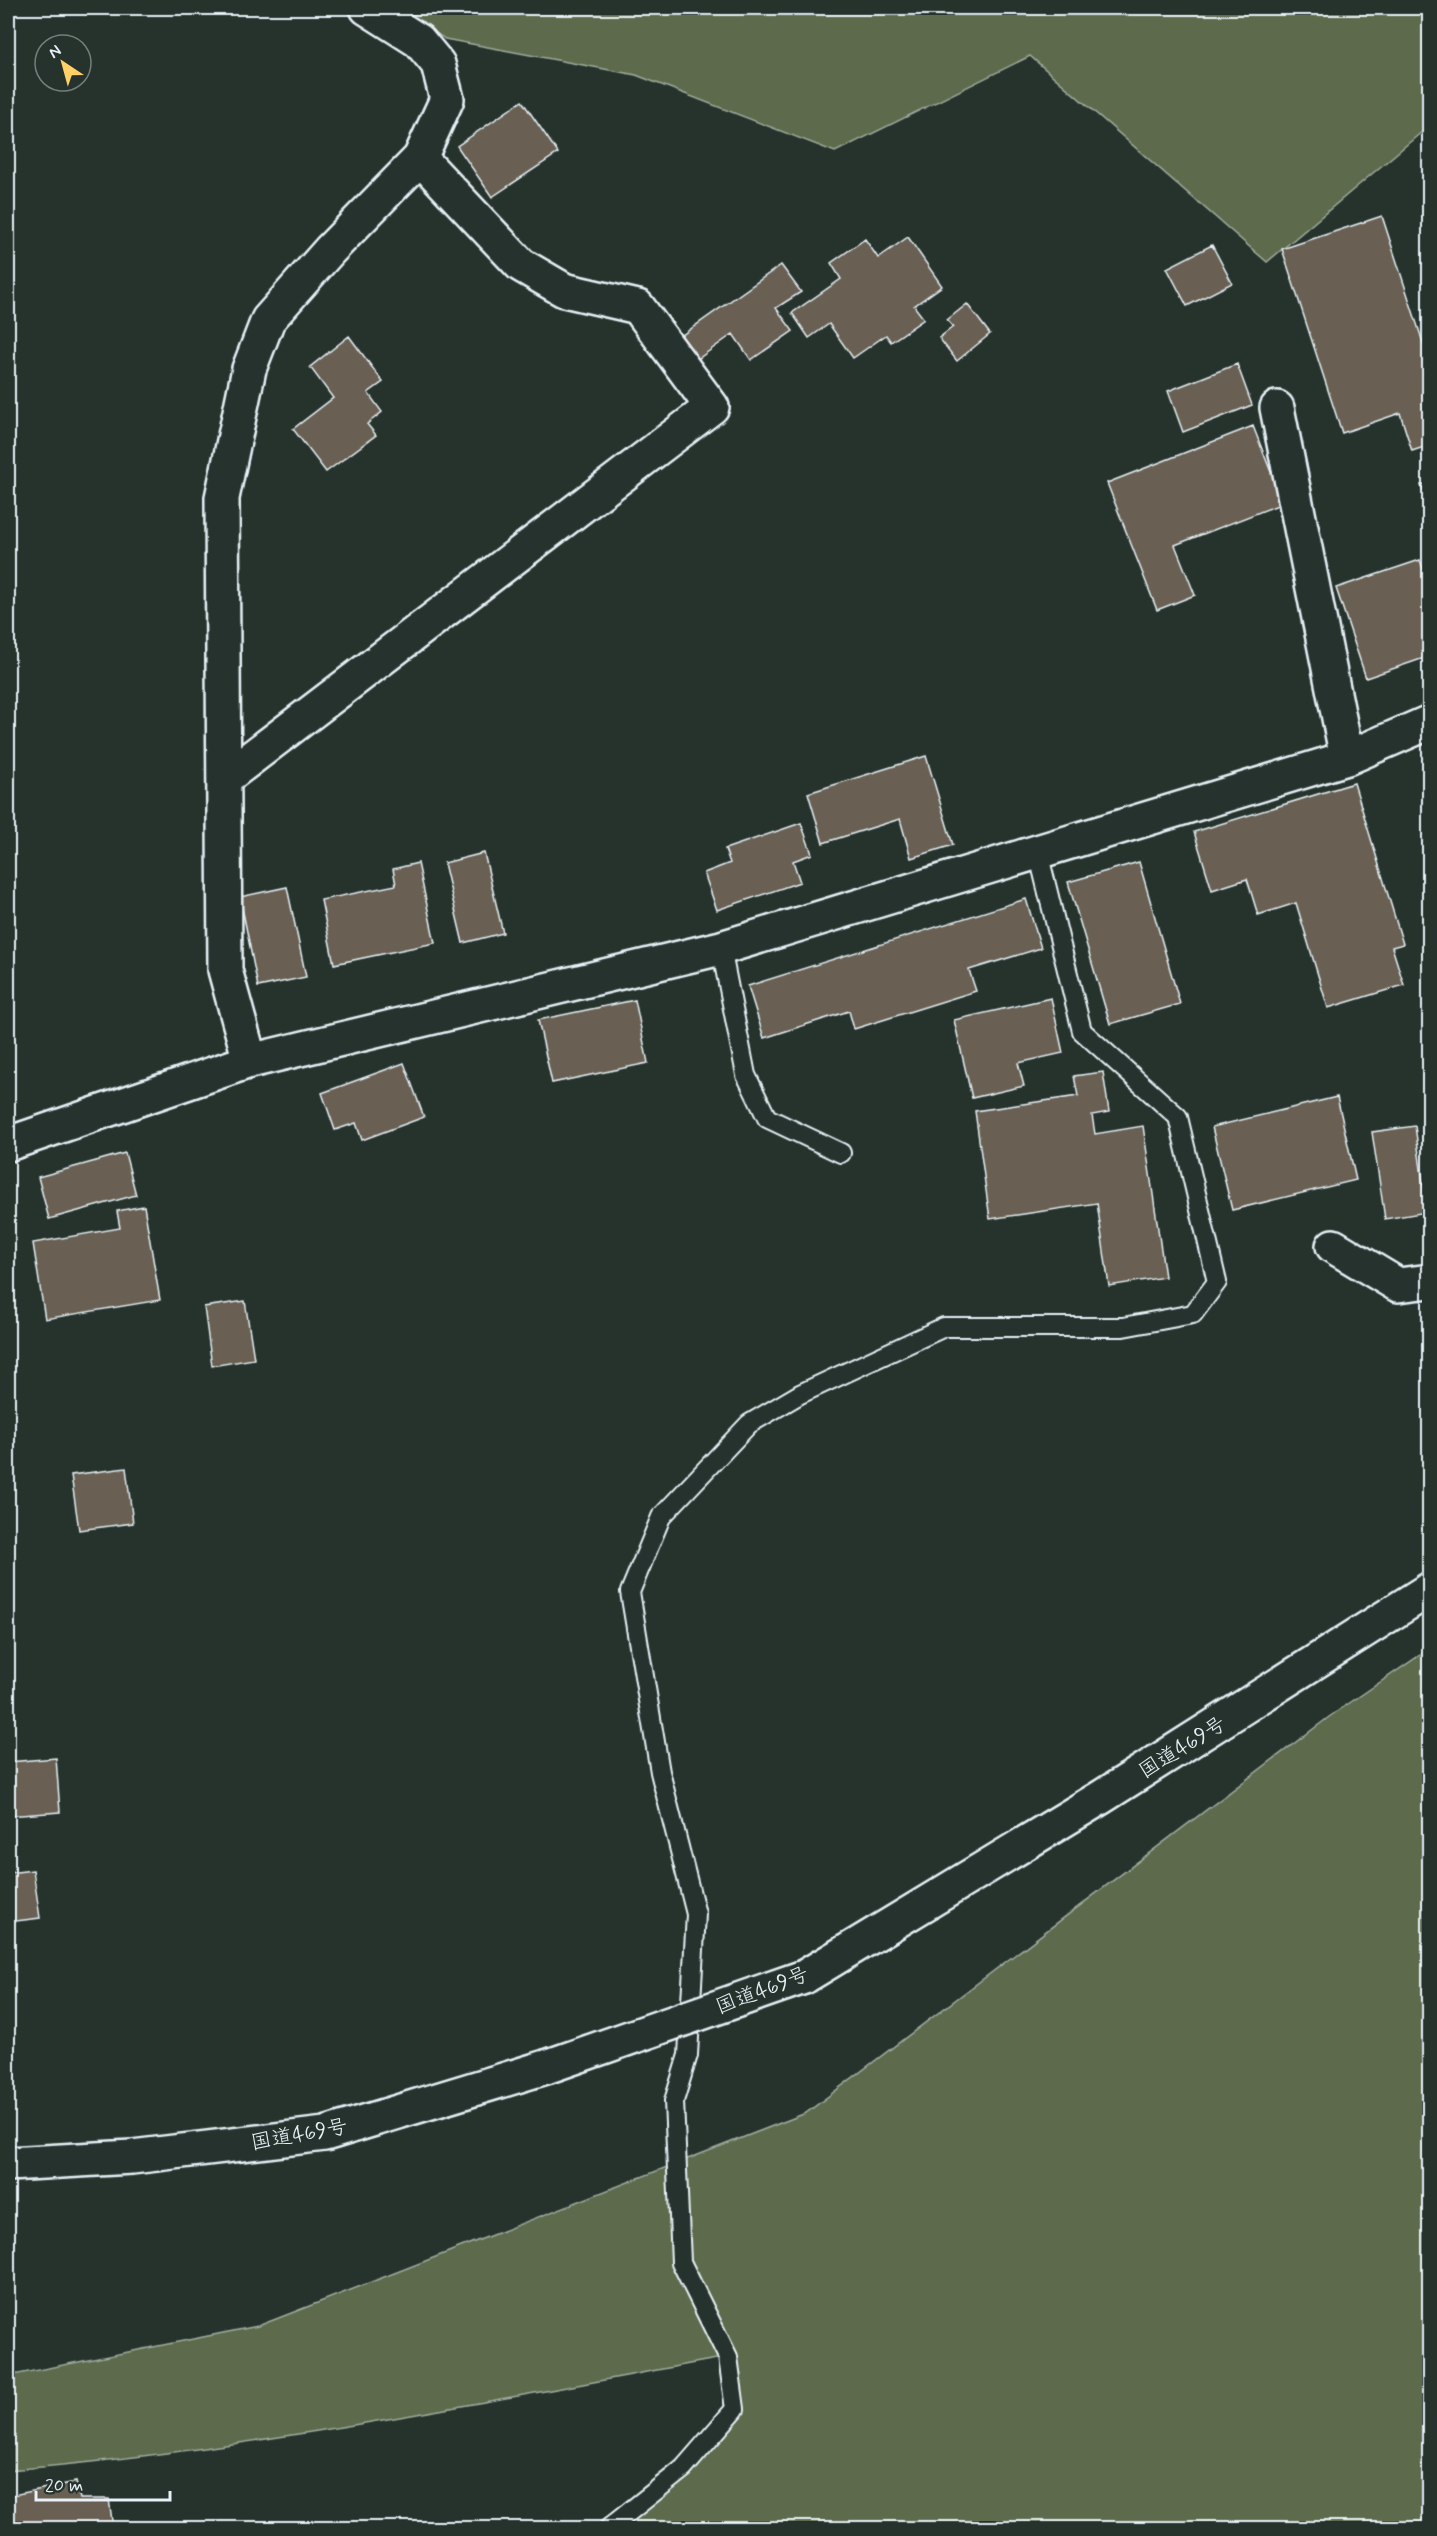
<svg xmlns="http://www.w3.org/2000/svg" width="1437" height="2536" font-family="Mynerve,'Klee One',sans-serif">
	<style>
		.green { fill: #5d6a4b; stroke: #a2aea2; stroke-width: 1.5 }
		.building { fill: #696052; stroke: #e8f1f8; stroke-width: 1.5 }
		.lines { fill: none; stroke-linecap: round; stroke-linejoin: round }
		.lane-casing { stroke: #e8f1f8; stroke-width: 22 }
		.street-casing { stroke: #e8f1f8; stroke-width: 38 }
		.highway-casing { stroke: #e8f1f8; stroke-width: 38 }
		.lane { stroke: #26332d; stroke-width: 18 }
		.street { stroke: #26332d; stroke-width: 33 }
		.highway { stroke: #26332d; stroke-width: 33 }
		.highway-bridge-casing { stroke: #e8f1f8; stroke-width: 38; stroke-linecap: butt }
		.highway-bridge { stroke: #26332d; stroke-width: 33 }
		.labels { text-anchor: middle; stroke-width: 6; stroke-linejoin: round; paint-order: stroke }
		.street-label { font-size: 21px; fill: #e8f1f8; stroke: #26332d }
	</style>
	<rect width="100%" height="100%" fill="#26332d"/>
	<filter id="ink" filterUnits="userSpaceOnUse"><feTurbulence type="fractalNoise" baseFrequency=".0167" numOctaves="2"/><feDisplacementMap in="SourceGraphic" scale="12" xChannelSelector="R" yChannelSelector="G"/><feConvolveMatrix kernelMatrix="1 2 1 2 8 2 1 2 1" color-interpolation-filters="sRGB"/></filter>
	<g filter="url(#ink)">
		<path class="green" d="M400,8H1429V126L1267,262L1030,56L835,152L636,75L445,39Z
			M1429,1649V2528H593L723,2423L727,2357C489,2401 250,2450 8,2470V2376L258,2326L806,2113L1329,1717Z"/>
		<path class="building" d="M522,101L558,153L492,197L457,146Z
			M1382,216L1430,364V445L1412,451L1400,413L1342,433L1282,249Z
			M908,237L942,286L914,306L924,319L891,342L886,335L853,358L829,324L809,338L792,313L841,279L831,263L865,239L878,258Z
			M1212,245L1232,283L1187,306L1167,268Z
			M781,265L801,292L776,308L793,331L751,360L733,334L695,361L678,338Z
			M967,304L990,334L957,361L939,338L953,327L947,320Z
			M349,336L383,382L368,393L382,412L367,424L376,435L326,472L293,429L333,398L310,367Z
			M1237,364L1252,405L1183,432L1168,391Z
			M1253,426L1283,503L1175,545L1195,595L1157,610L1107,483Z
			M1430,482V511L1421,485Z
			M1420,560L1430,589V656L1366,678L1336,588Z
			M926,756L953,845L911,858L900,819L823,843L808,793Z
			M1354,783L1403,944L1392,947L1404,985L1328,1008L1296,903L1258,915L1247,879L1212,890L1194,832Z
			M801,823L812,854L793,861L800,882L717,910L704,873L730,863L725,849Z
			M484,853L503,933L463,943L444,863Z
			M1139,862L1180,1004L1110,1024L1068,882Z
			M418,863L435,943L334,964L321,900L396,885L393,869Z
			M287,887L306,977L258,987L240,897Z
			M1026,899L1041,948L969,970L976,991L854,1029L849,1011L764,1038L748,986Z
			M1051,998L1063,1053L1018,1063L1024,1086L972,1098L954,1020Z
			M635,1000L648,1063L552,1083L538,1020Z
			M404,1063L424,1117L362,1140L356,1123L335,1130L322,1093Z
			M1103,1072L1109,1112L1092,1115L1095,1134L1143,1126L1165,1277L1109,1286L1097,1203L990,1219L975,1111L1078,1096L1074,1076Z
			M1337,1097L1356,1180L1232,1210L1212,1127Z
			M1415,1126L1427,1212L1385,1219L1372,1132Z
			M125,1153L136,1195L49,1219L38,1177Z
			M144,1206L160,1300L45,1319L33,1243L120,1228L117,1211Z
			M245,1301L254,1359L212,1366L204,1307Z
			M126,1468L133,1523L79,1530L71,1475Z
			M56,1758L60,1812L8,1816V1762Z
			M33,1870L40,1918L8,1922V1873Z
			M76,2482L80,2499H109L113,2528H8V2522L12,2521L8,2496Z"/>
		<g class="lines">
			<defs>
				<path id="lane" d="M721,948L746,1075L767,1118L841,1153
					M609,2528L683,2469L735,2409L728,2357L681,2262L674,2101L688,2055L696,1914L660,1772L630,1592L661,1517L749,1424L800,1394L944,1327H1123L1193,1314L1217,1282L1178,1117L1082,1031L1038,852"/>
				<path id="street" d="M1277,408L1347,758
					M225,778L712,407L638,307L564,290L521,265L420,158
					M250,1061L225,970L222,498L249,369L268,320L330,250L420,158L447,99L438,64L419,41L367,8
					M8,1144L250,1061L721,948L1347,758L1430,722
					M1333,1246L1398,1285L1430,1281"/>
				<path id="highway" d="M804,1977L1100,1798L1430,1589
					M8,2164L132,2157L325,2134L546,2067"/>
			</defs>
			<use href="#lane" class="lane-casing"/>
			<use href="#street" class="street-casing"/>
			<use href="#highway" class="highway-casing"/>
			<use href="#lane" class="lane"/>
			<use href="#street" class="street"/>
			<use href="#highway" class="highway"/>
			<defs>
				<path id="highway-bridge" d="M546,2067L804,1977"/>
			</defs>
			<use href="#highway-bridge" class="highway-bridge-casing"/>
			<use href="#highway-bridge" class="highway-bridge"/>
		</g>
	</g>
	<g class="labels">
		<g class="street-label">
			<text transform="translate(1182 1747) rotate(-32)" y="7">国道469号</text>
			<text transform="translate(762 1990) rotate(-21)" y="7">国道469号</text>
			<text transform="translate(299 2134) rotate(-10)" y="7">国道469号</text>
		</g>
	</g>
	<rect width="1437" height="2536" fill="none" stroke="#26332d" stroke-width="30"/>
	<rect x="15" y="15" width="1407" height="2506" fill="none" stroke="#e8f1f8" stroke-width="2" filter="url(#ink)"/>
	<g transform="translate(63 63) rotate(324)"><circle r="28" fill="#26332d" stroke="#747f7e" stroke-width="1.5"/>
	<path d="M0-4.5L10 22L0 15L-10 22Z" fill="#ffd166"/>
	<text y="-9" font-size="16" font-weight="bold" text-anchor="middle" fill="#e8f1f8">N</text>
	</g>
	<path d="M36 2491v9h134v-9" fill="none" stroke="#e8f1f8" stroke-width="3"/>
	<text x="45" y="2491" font-size="18" fill="#e8f1f8" stroke="#26332d" stroke-width="4.5" paint-order="stroke">20 m</text>
</svg>
